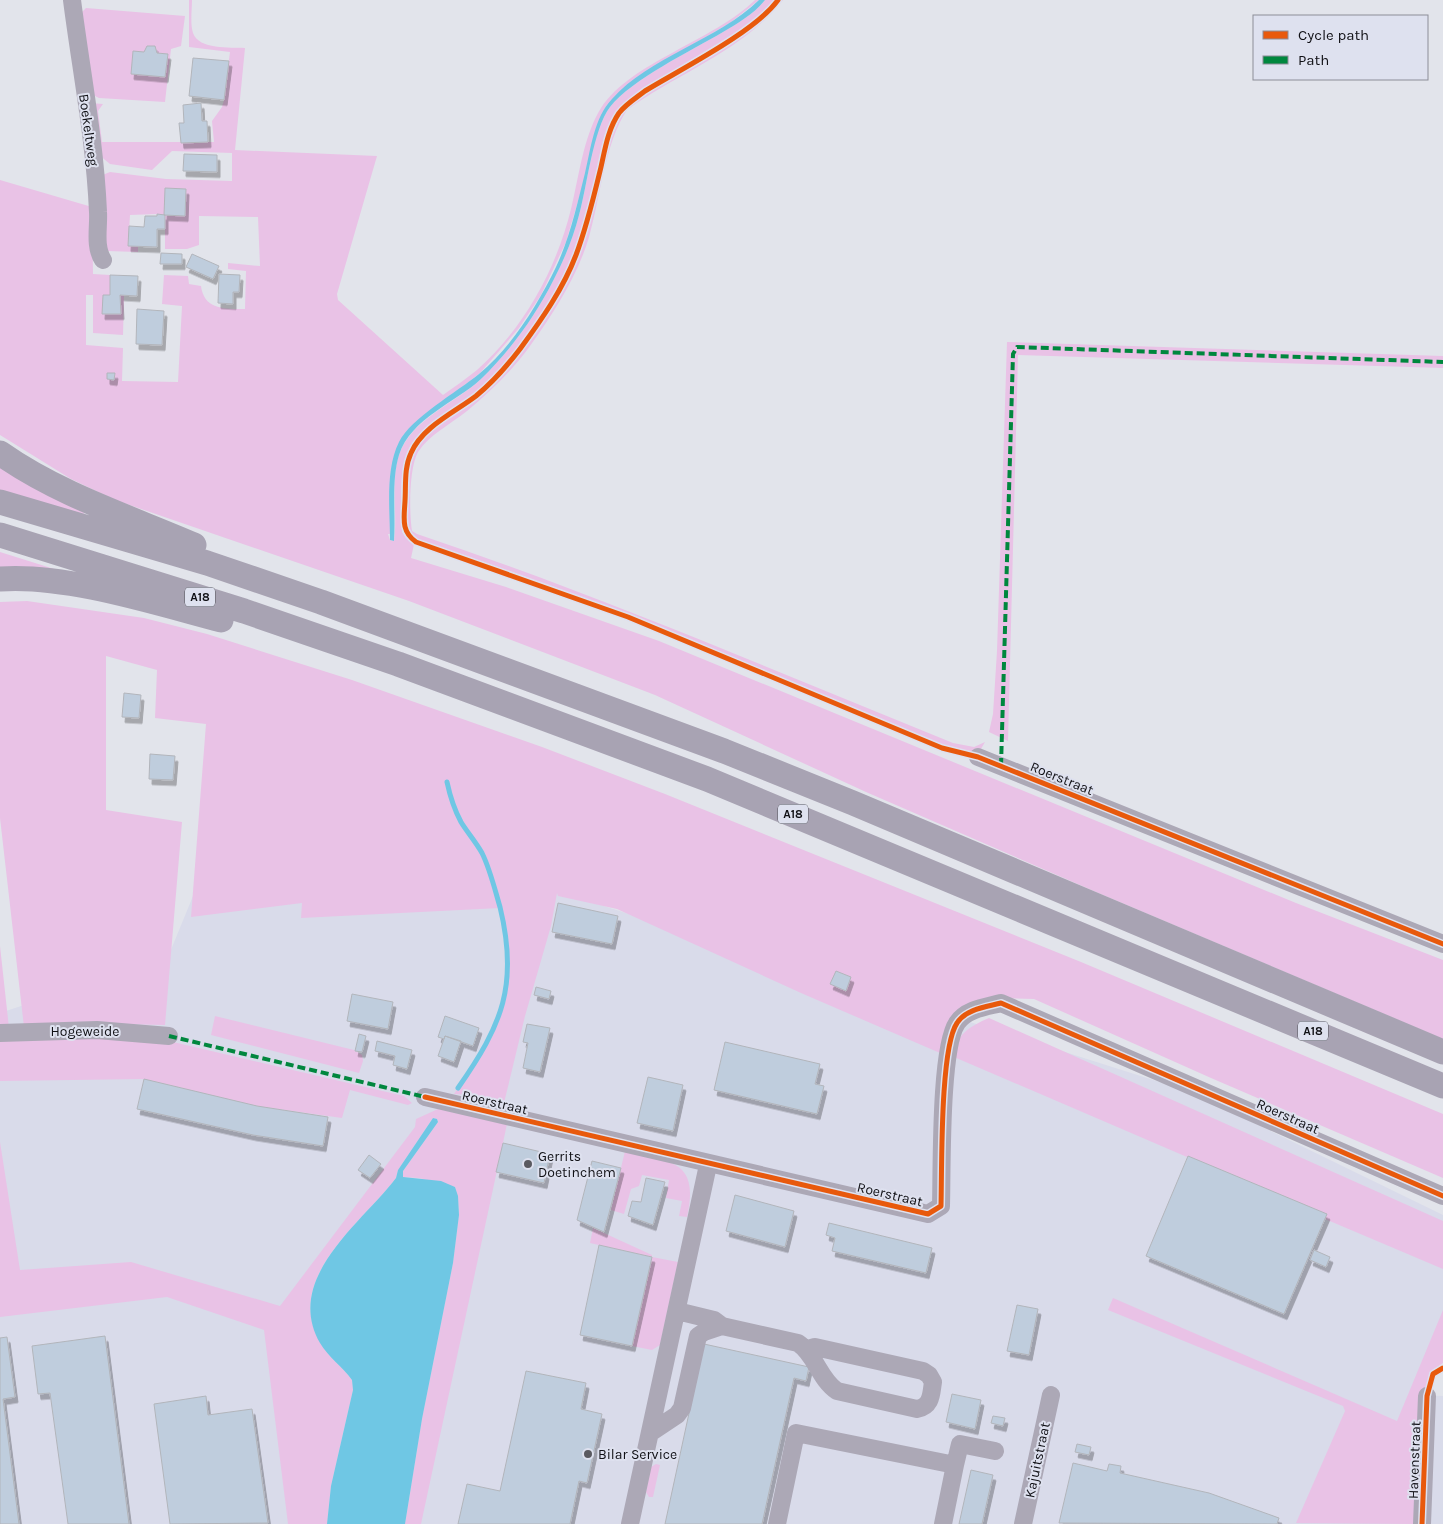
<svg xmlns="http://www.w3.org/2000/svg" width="1443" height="1524" font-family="Karla,sans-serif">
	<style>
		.built { fill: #d9dbea }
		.green { fill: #e9c2e6 }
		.water { fill: #6fc7e4 }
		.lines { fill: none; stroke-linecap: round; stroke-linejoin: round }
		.stream { stroke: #6fc7e4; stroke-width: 5 }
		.building { fill: #bfcddd; stroke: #b2b5bb; filter: url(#shadow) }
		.minor { stroke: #aca8b6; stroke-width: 18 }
		.highway { stroke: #a8a3b3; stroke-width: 25 }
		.quiet { stroke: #00873e; stroke-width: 4; stroke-dasharray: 8 4; stroke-linecap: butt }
		.cycleway-casing { stroke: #dee1ef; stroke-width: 8 }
		.cycleway { stroke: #e8590c; stroke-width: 5 }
		.poi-dot { fill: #5a5a60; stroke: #dee1ef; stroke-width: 2 }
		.labels { text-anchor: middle; stroke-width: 4; stroke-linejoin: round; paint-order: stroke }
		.shield { fill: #dee1ef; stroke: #4e4f56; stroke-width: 1 }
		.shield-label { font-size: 12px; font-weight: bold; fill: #101015 }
		.street-label { font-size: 14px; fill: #101015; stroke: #dee1ef }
		.poi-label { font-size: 14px; fill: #101015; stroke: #dee1ef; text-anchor: start }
	</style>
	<defs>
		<filter id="shadow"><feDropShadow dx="3" dy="5.5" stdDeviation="0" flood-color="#0004"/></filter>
	</defs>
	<rect width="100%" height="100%" fill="#e2e4eb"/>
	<path class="built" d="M525,881L1188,1091L1443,1215V1328L1417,1395L1443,1396V1524H0V1013L21,1006L150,1001L193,896Z"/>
	<path class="green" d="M189,0H192C192,9 190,24 193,33C199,50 230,47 245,48L235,150L377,156L337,294L338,300L443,395C454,387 466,379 477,370C524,328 556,270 571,209C579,177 583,137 601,108C631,62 713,41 755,0H759L730,23L652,68L606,106L566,242L541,295L519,328L480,373L410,428L391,469L390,534H388L390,540L394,541C398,513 390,482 399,455C411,419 456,403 481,379C511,350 536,315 554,279C565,258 573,238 579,215C587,187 593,129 610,107C632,79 691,51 723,32C738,23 754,14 765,0H775L768,9L732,35L635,94C622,105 615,114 608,129C592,189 581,251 548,305C528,337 504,367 475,392C454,411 420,425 408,452C398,475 402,507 402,532L406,538L414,544L411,558L506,587L659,641L1296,903L1443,960V1039L1096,892L866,792L655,695L409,601L115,500L71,479L0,435V180L92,207L93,274L110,275L124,296L123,335L93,333V295H86V345L123,348L122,381L178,382L182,306L162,304L164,275L188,276L189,284L201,286C204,310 225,309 245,309L246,271L228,269V263L260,266L258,217L199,216V245L187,249H165V229L157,214L130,215L128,246H138V252L107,251L100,176L110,172L166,179L232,181V153L172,151L152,170L110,164L99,155L90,103L103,104L98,111L102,142H214L212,121L222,107L224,100L230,52L189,47Z
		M781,0H783C743,51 678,73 627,110C605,142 600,199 589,237C578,275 553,314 530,346C512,371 490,392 467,411C451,424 430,434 418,452C409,468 409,512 412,531L417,534C599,595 775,671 953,743L974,747L985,742L978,754L959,751L943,746C769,672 596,598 416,539L412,536L407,526L409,473L414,452L425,436L490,387L528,344L547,316L564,287L583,244L609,144L623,111L642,95L757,24L770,13Z
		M86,8L185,16L181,46L171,49L165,102L99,98L91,94L79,15Z
		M1007,342L1443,356V368L1018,355L1008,741L989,732L993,714L997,651Z
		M0,461L78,505L86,516L0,491Z
		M0,552L86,579L0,573Z
		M27,601L144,618L207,634L352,680L542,747L665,794L1081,962L1443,1114V1178L1211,1078L1034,999L992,998L940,1053L801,993L617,909L558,896L557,893L551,926L525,1016L504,1103L473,1095L454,1094C498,1029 520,987 500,908L301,918L302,903L191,917L206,724L155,718L157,670L106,656V810L182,822L165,1025L70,1023L24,1027L0,818V602Z
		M0,946L9,1028L0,1029Z
		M215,1016L354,1050L362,1055L363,1061L359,1073L211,1035Z
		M989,1018L1443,1221V1269L1325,1219L1327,1214L1188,1156L1187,1157L954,1057C955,1035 970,1026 989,1018Z
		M0,1038H156L404,1096L412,1103L408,1105L350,1090L342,1118L257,1106L144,1079L0,1081Z
		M438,1109L507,1124L421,1524H405L422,1419L453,1263L459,1215L458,1197L455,1187L419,1178L403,1177V1171L438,1122L437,1119L433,1118L398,1170L396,1178C362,1223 283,1278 320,1342C328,1357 343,1367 352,1380L353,1390L331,1486L327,1524H288L264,1330L167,1297L0,1317V1142L20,1270L131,1262L280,1306L415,1127L416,1119Z
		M625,1151C670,1162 700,1159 687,1217L679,1216L682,1201L666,1198L669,1180L642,1175L639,1186L631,1189L624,1214L611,1210Z
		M593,1228L652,1255V1257L678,1262L660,1345L652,1350L632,1346L652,1257L590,1243Z
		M1113,1298L1397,1421L1443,1310V1363L1429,1373L1421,1513L1416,1524L1296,1523L1345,1411L1343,1406L1108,1310Z
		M656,1464L660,1465L653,1497H649L646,1492L651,1467Z"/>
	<path class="water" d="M759,0H765C754,14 738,23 723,32C691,51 632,79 610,107C593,129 587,187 579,215C573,238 565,258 554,279C536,315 511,350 481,379C455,403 411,418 399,455C391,481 396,513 394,541L390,540C390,510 385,470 399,442C411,418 457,392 479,374C512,347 538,304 556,267C570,237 577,205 585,173C591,148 594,118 612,99C649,57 718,40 759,0Z
		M433,1118L437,1119L438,1122L403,1171V1177L441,1181L455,1187L458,1196L459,1215L453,1263L422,1419L405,1524H327L331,1486L353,1390L352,1380C343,1367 328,1357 320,1343C283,1278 362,1223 396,1178L398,1170Z"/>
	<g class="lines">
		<path class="stream" d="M447,782C450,796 454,809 461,822C467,832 476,842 482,853C490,869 495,890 500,907C519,985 502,1025 458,1088"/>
	</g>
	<path class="building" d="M147,46H155L157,53L168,54L165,77L131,74L133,51L144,52Z
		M193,58L229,61L224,100L189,96Z
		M201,103L202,121H207L208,142L181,143L179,123H184L183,105Z
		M184,154L217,155V172L183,171Z
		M165,188L186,189L185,216L164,215Z
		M157,214L165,215V229H157V247L128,246L129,226L144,227L145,216H157Z
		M161,253L182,254V264H160Z
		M192,254L219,266L213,279L186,267Z
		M219,274L240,275L239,292H233V304L218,303Z
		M110,275L138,276L137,296L120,295L121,314H102L103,295H110Z
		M137,309L164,311L162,345L136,344Z
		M107,373H115L114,380L107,379Z
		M124,693L141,695L139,718L122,717Z
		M150,754L175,756L173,780L149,779Z
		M558,903L618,916L612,944L552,932Z
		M836,971L851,977L846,991L830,984Z
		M536,987L551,991L549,999L534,995Z
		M352,994L393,1002L388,1029L347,1021Z
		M445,1016L479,1028L473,1046L445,1036L444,1039L438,1037Z
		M527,1024L550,1028L540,1072L523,1068L528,1043L523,1042Z
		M359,1034L366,1036L362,1052L355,1051Z
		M445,1036L461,1041L454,1062L438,1056Z
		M377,1041L412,1050L407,1069L393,1065L395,1056L375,1051Z
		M725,1042L820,1064L815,1084L824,1086L817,1114L714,1090Z
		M648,1077L683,1085L673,1131L637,1123Z
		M144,1079L257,1106L328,1117L323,1146L253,1135L137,1109Z
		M503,1143L550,1154L544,1183L496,1172Z
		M369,1155L381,1164L370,1178L358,1170Z
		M1188,1156L1327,1214L1284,1314L1146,1256Z
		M592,1161L621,1168L604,1232L577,1220Z
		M646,1178L665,1182L653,1225L628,1216L632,1201L641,1202Z
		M735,1195L794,1211L785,1247L726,1231Z
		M829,1223L932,1248L926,1273L832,1251L835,1238L826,1235Z
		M599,1245L652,1257L632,1346L580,1335Z
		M1314,1250L1330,1257L1326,1267L1310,1260Z
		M1017,1305L1038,1309L1029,1355L1007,1351Z
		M105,1336L129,1524H68L50,1393L38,1394L32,1346Z
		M7,1337L15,1397L3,1399L19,1524H0V1338Z
		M704,1344L809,1367L806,1381L794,1378L762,1524H665Z
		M526,1371L586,1383L581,1409L602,1414L587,1483L579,1481L570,1524H458L467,1484L500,1491Z
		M952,1394L981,1400L975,1429L946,1422Z
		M206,1396L208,1415L252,1409L268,1523L170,1524L154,1404Z
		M993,1416L1005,1418L1003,1426L991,1423Z
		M1077,1444L1091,1447L1089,1455L1075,1452Z
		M1073,1463L1107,1471L1109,1464L1121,1466L1120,1473L1209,1493L1279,1518L1277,1524L1059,1523Z
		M971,1470L993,1475L982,1524H959Z"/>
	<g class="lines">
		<path class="minor" d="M72,0C81,70 95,141 98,212C99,227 94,246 103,260
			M978,757L1443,944
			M0,1033L97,1030L169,1036
			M425,1097L928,1214L941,1206C942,1169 940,1048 957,1023C966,1009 986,1007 1001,1003L1443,1196
			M677,1311L714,1320L722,1326L798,1343C816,1355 819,1379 837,1391L917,1409C932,1406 931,1394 933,1382L929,1375L923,1371L815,1347L808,1349
			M650,1433L677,1415L682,1408L698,1336L704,1332L722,1326
			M955,1465L960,1444L995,1451
			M630,1524L708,1165
			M777,1524L796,1433L955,1465L943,1524
			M1023,1524L1051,1395
			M1422,1524L1427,1396"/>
		<path class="highway" d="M0,453C58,494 129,517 194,545
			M0,502L207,563L321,602L724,751L853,803L1443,1052
			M0,535L244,611L398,664L707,779L1443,1086
			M0,579C66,574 156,603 221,620"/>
		<path class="quiet" d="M1001,766L1013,354L1017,347L1443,362
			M169,1036L425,1097"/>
		<defs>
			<path id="cycleway" d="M778,0C755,32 681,69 645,91C636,98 626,104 619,113C608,129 605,149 601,167C594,196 587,226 576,255C563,289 542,319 520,349C507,366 493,382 476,396C455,412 422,427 411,453C404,468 406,485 405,501C404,519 401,531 416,542L628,617L942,748L978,757L1443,944
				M425,1097L928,1214L941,1206C942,1169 940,1048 957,1023C966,1009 986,1007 1001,1003L1443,1196
				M1422,1524L1427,1396L1433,1374L1443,1368"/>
		</defs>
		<use href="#cycleway" class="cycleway-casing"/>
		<use href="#cycleway" class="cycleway"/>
	</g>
	<g class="poi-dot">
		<circle cx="528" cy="1164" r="5"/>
		<circle cx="588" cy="1454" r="5"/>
	</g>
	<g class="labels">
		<g class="shield">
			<rect x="185" y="587.5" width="30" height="19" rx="4"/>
			<rect x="778" y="804.5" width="30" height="19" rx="4"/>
			<rect x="1298" y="1021.5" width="30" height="19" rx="4"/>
		</g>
		<g class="shield-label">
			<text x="200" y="601">A18</text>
			<text x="793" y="818">A18</text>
			<text x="1313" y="1035">A18</text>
		</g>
		<g class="street-label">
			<text transform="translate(89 130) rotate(82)" y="5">Boekeltweg</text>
			<text transform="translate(1062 778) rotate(22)" y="5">Roerstraat</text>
			<text x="85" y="1036">Hogeweide</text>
			<text transform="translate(495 1102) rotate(13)" y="5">Roerstraat</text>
			<text transform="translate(1288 1116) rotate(24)" y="5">Roerstraat</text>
			<text transform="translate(890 1194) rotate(13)" y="5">Roerstraat</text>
			<text transform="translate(1037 1460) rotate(-78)" y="5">Kajuitstraat</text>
			<text transform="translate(1414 1460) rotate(-88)" y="5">Havenstraat</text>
		</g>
		<g class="poi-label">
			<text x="538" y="1161">Gerrits<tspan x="538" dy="16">Doetinchem</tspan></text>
			<text x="598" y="1459">Bilar Service</text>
		</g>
	</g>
	<rect x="1253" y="15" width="175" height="65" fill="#dee1ef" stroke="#8c8d98"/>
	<rect x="1263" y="31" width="25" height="8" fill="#e8590c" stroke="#8c8d98"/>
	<text x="1298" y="40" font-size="15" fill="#101015">Cycle path</text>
	<rect x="1263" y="56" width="25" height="8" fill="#00873e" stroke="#8c8d98"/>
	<text x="1298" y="65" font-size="15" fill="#101015">Path</text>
</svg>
